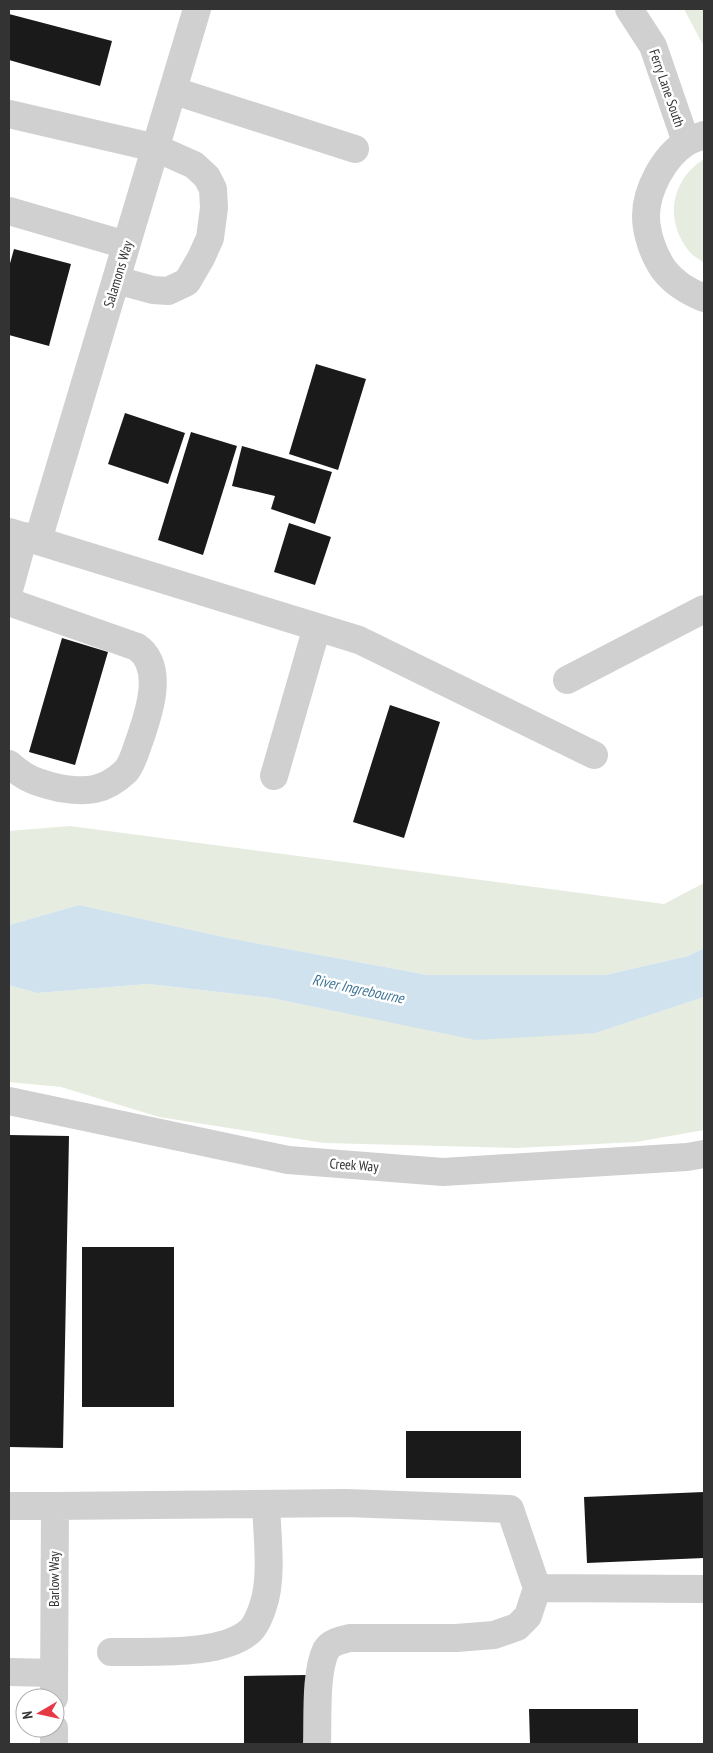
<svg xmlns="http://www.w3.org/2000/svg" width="713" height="1753" font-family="'PT Sans Narrow',sans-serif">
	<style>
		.green { fill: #e6ecdf }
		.water { fill: #cfe2ee }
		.building { fill: #1a1a1a }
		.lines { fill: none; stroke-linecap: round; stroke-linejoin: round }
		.minor { stroke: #d0d0d0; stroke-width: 28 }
		.labels { text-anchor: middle; stroke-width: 5; stroke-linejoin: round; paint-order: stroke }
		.street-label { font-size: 14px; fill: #333; stroke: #fff }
		.water-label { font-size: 15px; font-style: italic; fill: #3f7597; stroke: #fff }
	</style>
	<rect width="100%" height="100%" fill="#fff"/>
	<path class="green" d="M684,9H704V45L701,41Z
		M704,159V263C699,259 693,256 689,251C664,220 671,180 704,159Z
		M70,826L664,904L704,883V948L688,956L605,975H428L223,937L79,905L9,925V831Z
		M148,984L271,998L381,1020L596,1033L704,997V1130L636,1142L516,1148L324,1143L159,1117L61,1087L9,1082V985L37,993Z"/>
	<path class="water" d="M79,905L223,937L428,975H605L688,956L704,948V997L596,1033L476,1040L271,998L148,984L37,993L9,985V925Z"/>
	<path class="building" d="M9,14L112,41L100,86L9,60Z
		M14,249L71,264L49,346L9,335V267Z
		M316,364L366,379L338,470L289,454Z
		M125,413L185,433L168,484L108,464Z
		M191,432L237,446L203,555L158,540Z
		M242,446L332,472L315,524L271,509L275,496L232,486Z
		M289,523L331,537L315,585L274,572Z
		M62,638L108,652L75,765L29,752Z
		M390,705L440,722L404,838L353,822Z
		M9,1135L69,1136L63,1448L9,1447Z
		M82,1247H174V1407H82Z
		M406,1431H521V1478H406Z
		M704,1492V1558L587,1563L584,1497Z
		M307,1675L308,1744H244V1676Z
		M529,1709H638V1744H530Z"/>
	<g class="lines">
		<path class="minor" d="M629,9L653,46L686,142
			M173,89L187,95L355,149
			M9,114L156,148L194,165L207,177L213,189L214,208L210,238L201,258L187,282L168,291L153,290L116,280
			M704,135C699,137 692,139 687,142C664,156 646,190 646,216C646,234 654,256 664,270C674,283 689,292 704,298
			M9,211L126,245
			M9,532L359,640L594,755
			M38,540L197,9
			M9,590L24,536
			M9,602L137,647C165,667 149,713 140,739C136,749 133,763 126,771C105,791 87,793 59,788C38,783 25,779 9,764
			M567,680L704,609
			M274,776L317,627
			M9,1101L288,1160L443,1172L687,1157L704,1154
			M9,1506H55L54,1698
			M55,1506L346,1503L510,1509L537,1588L704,1589
			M111,1652C148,1651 224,1657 251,1630C256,1625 261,1613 263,1606C273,1578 267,1534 266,1504
			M9,1672L54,1673
			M54,1744V1728
			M317,1744C318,1719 315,1673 326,1650C331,1642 341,1640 350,1638H456L494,1635L517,1627L528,1616L537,1588"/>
	</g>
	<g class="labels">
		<g class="street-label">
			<text transform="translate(667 88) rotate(71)" y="5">Ferry Lane South</text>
			<text transform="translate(118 274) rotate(-73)" y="5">Salamons Way</text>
			<text transform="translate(354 1165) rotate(4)" y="5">Creek Way</text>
			<text transform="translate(54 1579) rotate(-90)" y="5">Barlow Way</text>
		</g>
		<g class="water-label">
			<text transform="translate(358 989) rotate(12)" y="5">River Ingrebourne</text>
		</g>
	</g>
	<rect width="713" height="1753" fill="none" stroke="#333333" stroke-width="20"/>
	<g transform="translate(40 1713) rotate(261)"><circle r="24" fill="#ffffff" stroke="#adadad"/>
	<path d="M0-4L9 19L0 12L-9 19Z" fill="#e63946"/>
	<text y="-8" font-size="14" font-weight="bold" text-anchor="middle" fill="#333333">N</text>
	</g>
</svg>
